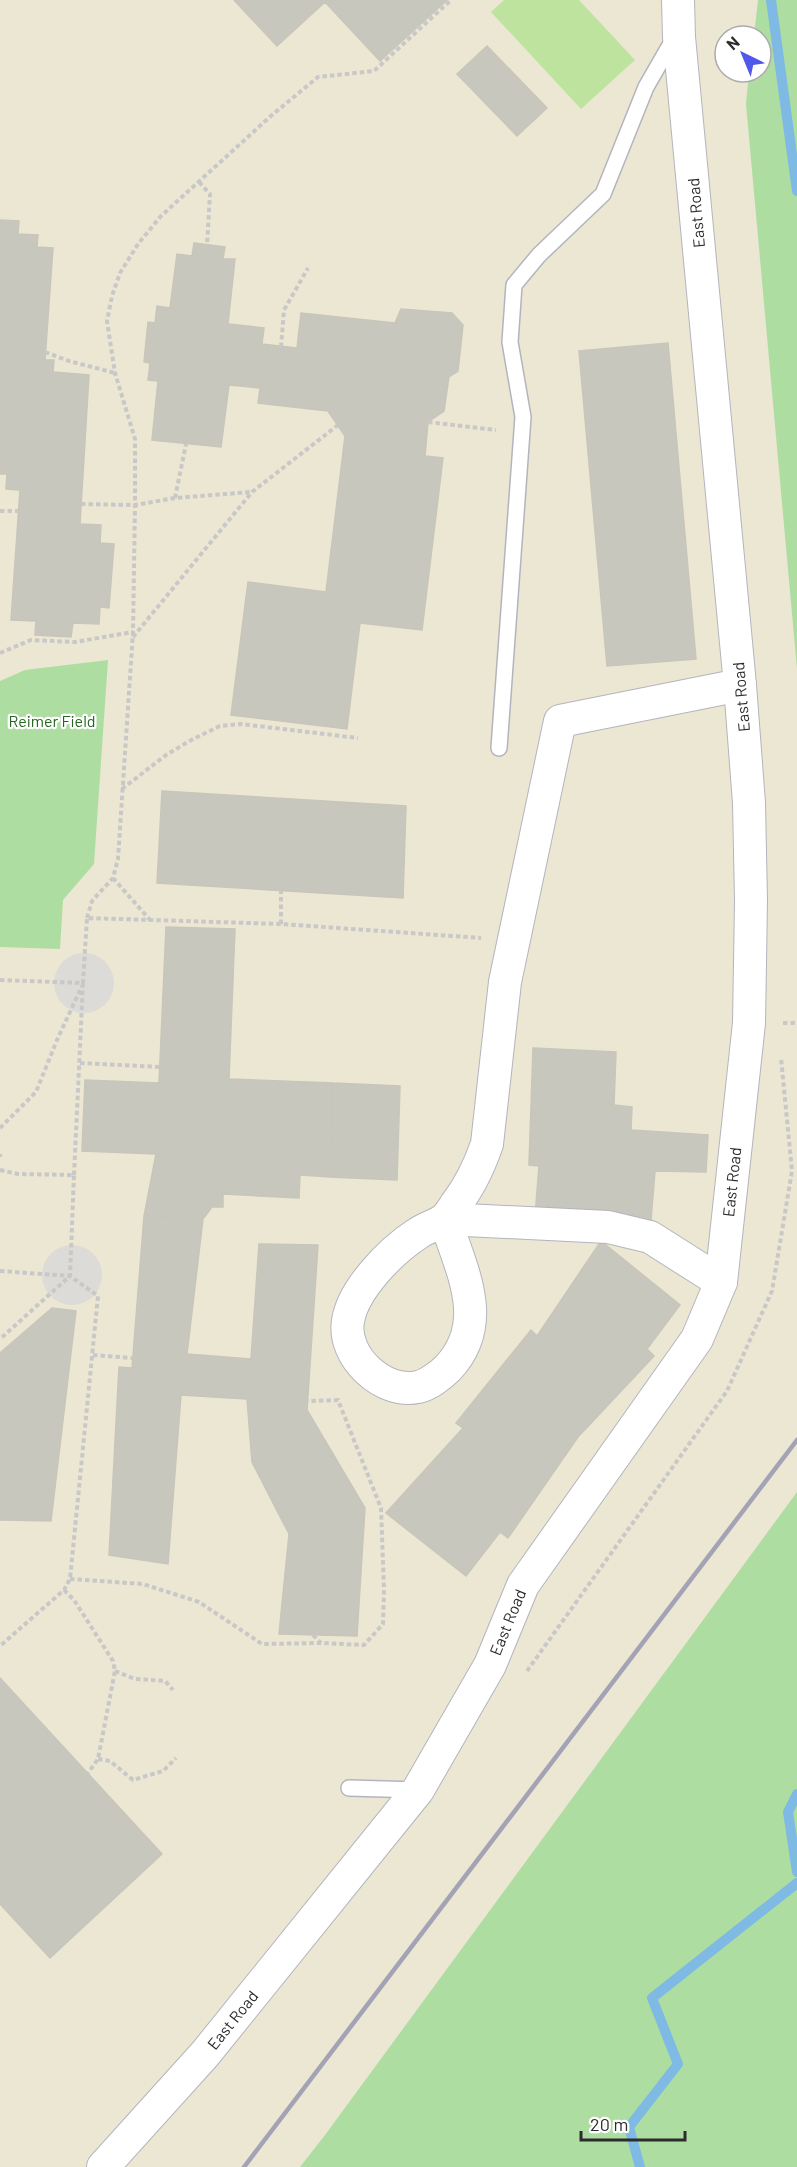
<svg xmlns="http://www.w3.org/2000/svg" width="797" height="2167" font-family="Barlow,sans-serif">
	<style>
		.education { fill: #ece7d2; fill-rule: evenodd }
		.green { fill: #aedda2 }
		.pitch { fill: #bde39f }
		.plaza { fill: #dddbd7 }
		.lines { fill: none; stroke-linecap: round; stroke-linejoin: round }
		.stream { stroke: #7ebae4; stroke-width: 10 }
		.building { fill: #c8c7be; stroke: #c8c5ba; stroke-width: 1.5 }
		.lane-casing { stroke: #b4b4be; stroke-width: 18 }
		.street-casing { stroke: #b4b4be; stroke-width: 34 }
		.path { stroke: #c8c8c8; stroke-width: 4; stroke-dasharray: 4.5 3; stroke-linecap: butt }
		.lane { stroke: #fff; stroke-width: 15 }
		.street { stroke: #fff; stroke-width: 32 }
		.rail { stroke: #a3a3b5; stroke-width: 4.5 }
		.labels { text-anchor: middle; stroke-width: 4.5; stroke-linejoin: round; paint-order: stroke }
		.street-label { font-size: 16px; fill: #2c2c2c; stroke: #fff }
		.park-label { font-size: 16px; fill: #276422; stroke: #fff }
	</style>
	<rect width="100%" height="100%" fill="#ece9e0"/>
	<path class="education" d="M0,0H797V2167H0ZM725,36H761V72H725Z"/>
	<path class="green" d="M758,0H797V669L746,104L749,72H761V36H754Z
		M108,660L94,864L63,900L60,949L0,947V681L25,670Z
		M797,1492V2167H300L325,2135Z"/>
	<path class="pitch" d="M504,0H579L635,60L581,109L491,12Z"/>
	<path class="plaza" d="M54 983a30 30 0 1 1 60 0a30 30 0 1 1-60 0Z
		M42 1275a30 30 0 1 1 60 0a30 30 0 1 1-60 0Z"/>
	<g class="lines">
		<path class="stream" d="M771,0L797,191
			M797,1794L788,1812L797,1872
			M640,2167L629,2127L678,2064L652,1998L797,1883"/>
	</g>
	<path class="building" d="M234,0H447L380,61L325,2L277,46Z
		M487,46L547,108L517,136L457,74Z
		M0,220L19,221L18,234L38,235L37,247L53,248L45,360H54L53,372L89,375L80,524L101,525L100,543L114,544L109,608L100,607L99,624L73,623L71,637L35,635L36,621L11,620L20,490L6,489L7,474H0Z
		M194,243L225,247L223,259H235L228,324L264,328L262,344L297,348L301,313L395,323L401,309L452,313L463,325L458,371L449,377L444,411L428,422L425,456L443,458L422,630L360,623L347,729L231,715L248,582L326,592L345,436L328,411L258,403L260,388L229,385L221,447L152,440L158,381L148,380L150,363L144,362L148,322L155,323L157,306L170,308L177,254L192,256Z
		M668,343L696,659L607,666L579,351Z
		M162,791L406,806L403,898L157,883Z
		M166,927L235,929L229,1079L333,1083L330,1177L300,1175L299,1198L223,1194V1207H212L203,1219L144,1216L156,1154L82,1151L85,1080L159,1083Z
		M533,1048L616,1052L614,1105L632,1107L631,1130L708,1135L706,1172L655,1171L651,1220L535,1216L539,1166L529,1165Z
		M333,1083L400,1086L397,1180L330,1177Z
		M144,1216L203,1219L187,1354L251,1359L259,1244L318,1245L307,1410L365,1508L357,1636L279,1634L289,1534L252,1462L247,1399L181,1395L168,1564L109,1555L119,1367L132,1368Z
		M601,1241L680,1305L647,1349L654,1356L578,1437L508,1538L500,1532L466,1576L386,1513L463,1428L456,1423L531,1330L537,1336Z
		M52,1308L76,1311L51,1521L0,1520V1353Z
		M0,1678L162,1854L50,1958L0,1904Z"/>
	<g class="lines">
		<defs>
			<path id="lane" d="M499,748L523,417L510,342L514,285L539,255L603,194L646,87L669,47L677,39
				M349,1788L418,1790"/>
			<g id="street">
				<path d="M445,1219C461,1270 491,1322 448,1368C441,1375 428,1385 418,1387C383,1395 342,1356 348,1321C353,1289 391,1251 417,1234C425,1228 437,1225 445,1219C449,1215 453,1209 456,1204C470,1186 479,1167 487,1144L505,982L560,721L740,685"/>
				<path d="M445,1219L608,1227L650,1237L721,1282"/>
				<path id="s1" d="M103,2167L205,2054L418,1790L490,1665L523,1585L697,1339L721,1282L749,1023L751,901L749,803L740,685L679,37L678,0"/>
			</g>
		</defs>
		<use href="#lane" class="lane-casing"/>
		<use href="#street" class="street-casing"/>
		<path class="path" d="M199,182L210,194L207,245
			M281,347L284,310L308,268
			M45,352L69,361L115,373
			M428,422L496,430
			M175,498L186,444
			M81,504L135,505L175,498L251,492
			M0,511H18
			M133,637L252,492L338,425
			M0,653L31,640L75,642L133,632
			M122,789L166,755L193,739L220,726L241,724L358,738
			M113,878L150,920
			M87,918L92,901L113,878L118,859L133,632L135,505V439L115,373L107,321L112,296L120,273L138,244L161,216L272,115L318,77L374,71L451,0
			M281,924V891
			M0,980L83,983L87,918L281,924L481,938
			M783,1023H797
			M80,1063L160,1067
			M0,1128L36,1092L57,1040L82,986
			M0,1154V1157
			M0,1170L18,1174L74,1175L70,1276L0,1339
			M74,1175L83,983
			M0,1271L70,1276L98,1296L70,1579L64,1590L0,1646
			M93,1355L132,1358
			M70,1579L143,1584L199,1602L262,1644L321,1643L364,1645L383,1624L384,1590L381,1508L338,1400L308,1401
			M64,1590L74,1600L113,1661L115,1671L98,1759L88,1773
			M313,1635L321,1643
			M115,1671L135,1679L165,1681L173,1690
			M527,1671L727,1391L772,1291L792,1171L781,1058
			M98,1759L110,1761L133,1780L163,1771L176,1758"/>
		<use href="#lane" class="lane"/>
		<use href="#street" class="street"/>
		<path class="rail" d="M244,2167L797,1440"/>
	</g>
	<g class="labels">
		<g class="street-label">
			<text transform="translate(696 213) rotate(-95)" y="6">East Road</text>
			<text transform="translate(741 697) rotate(-95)" y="6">East Road</text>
			<text dy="6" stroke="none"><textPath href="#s1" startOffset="1186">East Road</textPath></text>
			<text dy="6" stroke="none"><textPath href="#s1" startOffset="682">East Road</textPath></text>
			<text dy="6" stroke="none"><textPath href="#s1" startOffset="196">East Road</textPath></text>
		</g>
		<g class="park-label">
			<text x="52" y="727">Reimer Field</text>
		</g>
	</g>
	<g transform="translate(743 54) rotate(317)"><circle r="28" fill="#ffffff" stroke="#ababab" stroke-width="1.5"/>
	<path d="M0-4.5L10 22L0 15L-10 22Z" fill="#5158e9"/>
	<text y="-9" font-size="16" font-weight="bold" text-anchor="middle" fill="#2c2c2c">N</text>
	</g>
	<path d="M581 2131v9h104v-9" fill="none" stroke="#2c2c2c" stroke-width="3"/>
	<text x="590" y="2131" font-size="18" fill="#2c2c2c" stroke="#ffffff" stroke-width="4.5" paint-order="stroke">20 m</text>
</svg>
